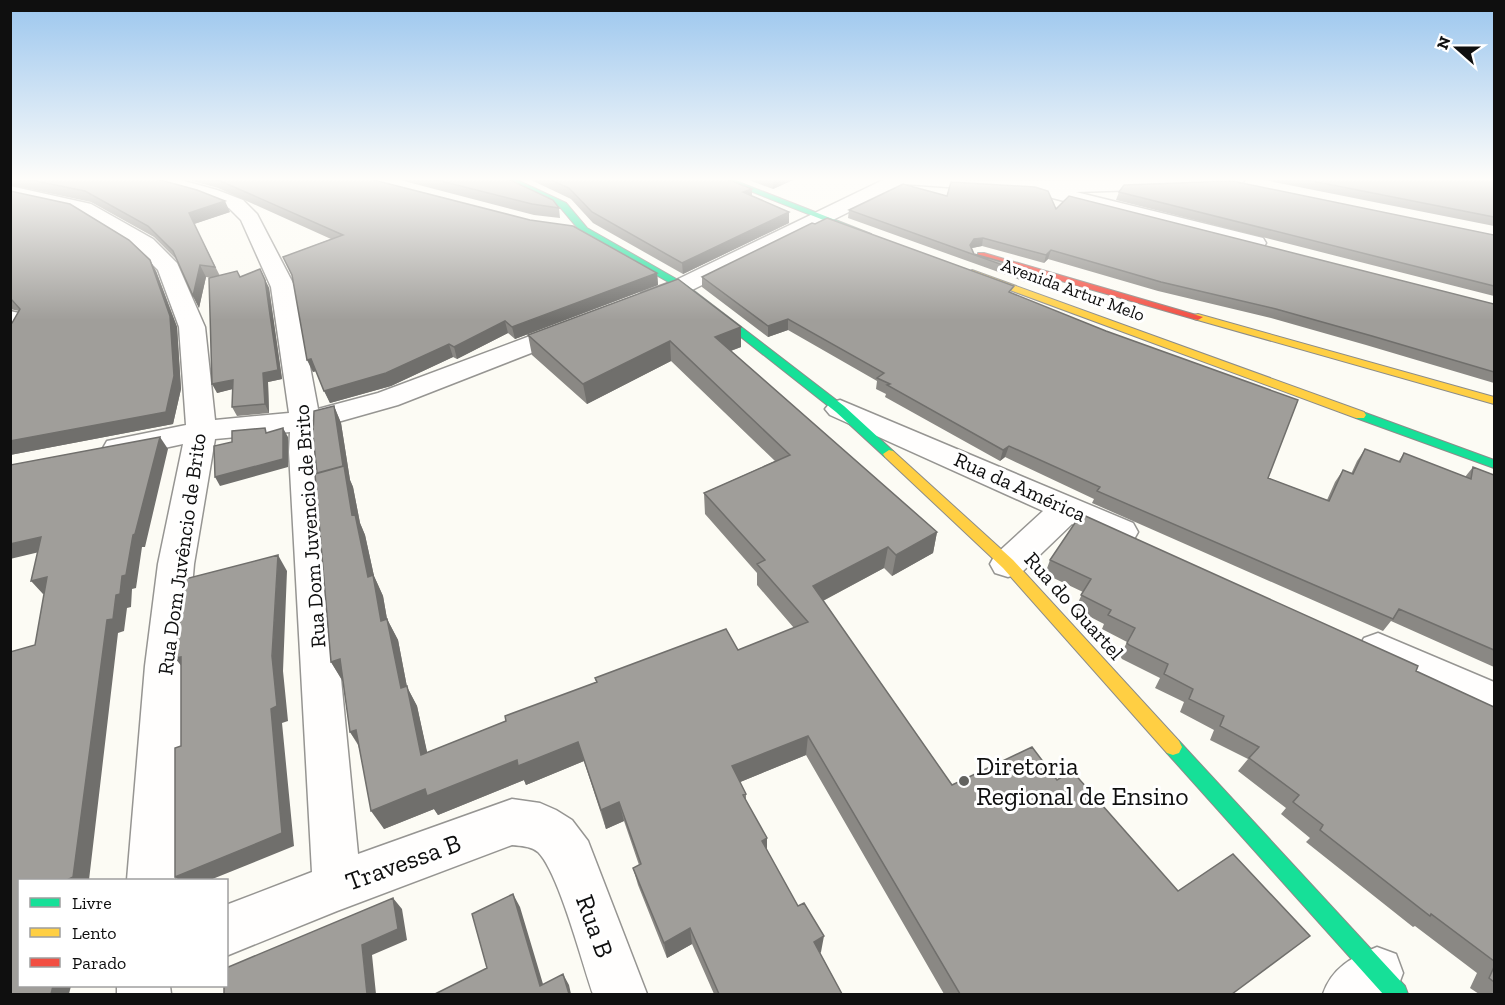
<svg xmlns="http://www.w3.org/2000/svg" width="1505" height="1005" font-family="'Zilla Slab',serif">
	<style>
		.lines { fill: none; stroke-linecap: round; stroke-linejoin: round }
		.street-casing { stroke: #969592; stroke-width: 3 }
		.fast-casing { stroke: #8c8c89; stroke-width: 2 }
		.slow-casing { stroke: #8c8c89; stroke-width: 2 }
		.jam-casing { stroke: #8c8c89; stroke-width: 2 }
		.street { fill: #fffefd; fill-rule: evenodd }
		.fast { fill: #16e098; fill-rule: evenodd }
		.slow { fill: #ffcf43; fill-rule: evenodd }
		.jam { fill: #f24e42; fill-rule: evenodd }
		.wall { fill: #8a8884 }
		.shaded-wall { fill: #706f6c }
		.building { fill: #a09e9a; stroke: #706f6c; stroke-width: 1.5 }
		.poi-dot { fill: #62625f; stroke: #fff; stroke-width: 2 }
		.labels { text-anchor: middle; stroke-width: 6; stroke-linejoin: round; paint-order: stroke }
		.far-street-label { font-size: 18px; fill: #0f0f0f; stroke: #fff }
		.street-label { font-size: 21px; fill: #0f0f0f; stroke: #fff }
		.near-poi-label { font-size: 26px; fill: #0f0f0f; stroke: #fff; text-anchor: start }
		.near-street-label { font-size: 26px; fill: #0f0f0f; stroke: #fff }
	</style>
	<rect width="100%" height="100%" fill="#fcfbf4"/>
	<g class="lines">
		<defs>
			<path id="street" d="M145,179H177L217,190L243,200L257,214L295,287L318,409L378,393L562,324L571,321L580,324L584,329L580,334L398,405L320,427L319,452L358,854L512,799L540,803L556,810L572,820L588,841L647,994H593C582,963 559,873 538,852C531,846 521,846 512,845L337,911L226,956V905L312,872L289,452L290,432L215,439L194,564L185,666L175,880H127L145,666L158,564L183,444L118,458L107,455L103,448L107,441L186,425L179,327L158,270L137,249L77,213L10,198V186L91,204L153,239L177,263L205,327L215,420L289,413L271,287L241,220L229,208L203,198L148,183Z
				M885,179L1033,181L1245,179L1242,183L1229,187L1076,192L1263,238L1266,243L1263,248L1255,250L1033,193L905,184L690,291L650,305L641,303L638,298L641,293L674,281Z
				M10,311L19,313L26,320L19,334L10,337Z
				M840,400L1133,523L1138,532L1133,541L1121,544L1072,524L1021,573L1008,577L995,573L990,564L995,555L1043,511L830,415L825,409L830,403Z
				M1378,633L1494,682V719L1364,660L1358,649L1364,638Z
				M1377,947L1396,954L1403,973L1396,992L1392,994H1323C1332,968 1352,957 1377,947Z
				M117,986H170L171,994H117Z"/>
			<path id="fast" d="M505,179H515L566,203L587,228L685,284L844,406L893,451L895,454L893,457H885L836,412L679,288L581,232L560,207Z
				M720,179H731L871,234L864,236Z
				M1360,411L1494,460V468L1356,418L1354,415Z
				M1173,739L1179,741L1405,986L1408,994H1383L1167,753L1164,747L1167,741Z"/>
			<path id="slow" d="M972,270L1364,412L1366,415L1364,418H1356L969,275L967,273Z
				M1198,314L1494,397V404L1194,319V315Z
				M889,450L893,451L1013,560L1179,741L1182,747L1179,753L1173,755L1167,753L1003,568L885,457L883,454Z"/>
			<path id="jam" d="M978,253H984L1203,317L1198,320L1194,319L978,257Z"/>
		</defs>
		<use href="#street" class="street-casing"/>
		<use href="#fast" class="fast-casing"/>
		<use href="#slow" class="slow-casing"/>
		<use href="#jam" class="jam-casing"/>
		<use href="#street" class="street"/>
		<use href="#fast" class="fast"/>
		<use href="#slow" class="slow"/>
		<use href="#jam" class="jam"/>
	</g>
	<path class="wall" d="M10,179H157L230,212L194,224L220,276L240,277L260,269L269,288L282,379L268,382L269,413L237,416L232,407V389L217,393L212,278L206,277L199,308L193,296L177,260L154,237L91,202L10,185Z
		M185,179H370L657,273L658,285L515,339L508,333L457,359L453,357L391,386L330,403L316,371L313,372L293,278L283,257L331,239L218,188Z
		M396,179H508L559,208L560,218L534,215Z
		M529,179H727L752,189V196L789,212V223L683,274L593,223L571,199Z
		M746,179H795L773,189Z
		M1259,179H1494V226Z
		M10,191L156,271L177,327L181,389L173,424L10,455V324L12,323L19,311L10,309Z
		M1119,192L1494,235V296L1116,200Z
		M947,196L1056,209L1494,304V383L1366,345L1271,318L1158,291L1048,259L1044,263L982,246L972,248V249L974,254L1031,270L1029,279L1026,282L848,218L849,210Z
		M702,277L1012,293L1268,478L1327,500L1335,482L1343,470L1351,474L1357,461L1365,449L1398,462L1404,453L1465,477L1473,467L1494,475V667L1391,621L1383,631L1092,503L1094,499L1005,457L1000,461L885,397L886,394L876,389L877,381L788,330L768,337L702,287Z
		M741,327V347L731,351L937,532L933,553L892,576L884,568L823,601L952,785L1057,780L1232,994H944L806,755L740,782L746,794V800L767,851L821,952L820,953L842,994H714L692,944L667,958L638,885L633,868L639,865L624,821L606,829L584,761L526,785L524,780L438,815L434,809L384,829L358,745L350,732L343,682L331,662L317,473L334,406L341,423L350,480L353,487L360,523L365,535L374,576L383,596L387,619L398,640L407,687L417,706L427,753L506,721L596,682L595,678L738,650L794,628L757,585V573L705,514L704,493L775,461L671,361L587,404L532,355L528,335Z
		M1050,560L1416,671L1494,707V994H1479L1470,988L1477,973L1415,926L1413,927L1306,842L1310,838L1281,814L1286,808L1238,771L1248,759L1210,740L1214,730L1180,712L1184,702L1155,688L1160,678L1122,659L1120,656L1127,642L1102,629L1104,624L1075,609L1083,592L1045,574Z"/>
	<path class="shaded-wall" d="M773,179H795L773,189Z
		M752,189V199L743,192Z
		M225,201L230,212L194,224L189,213Z
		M789,212V223L683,274L682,263Z
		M983,238L982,246L972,248L968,254L970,245L974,239Z
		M1051,250L1048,259L1044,263L1046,255Z
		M150,260L156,271L177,327L181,389L173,424L10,455V441Z
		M200,265L206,277L199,308L193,296Z
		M1031,270L1029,279L1026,282L1028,274Z
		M657,273L658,285L515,339L512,327Z
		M265,280L269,288L282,379L268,382L269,413L265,404L263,373Z
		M788,319V330L768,337V326Z
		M505,321L508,333L457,359L454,347Z
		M741,327V347L716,356L715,337Z
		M670,341L671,361L587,404L583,384Z
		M449,344L453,357L391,386L330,403L324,391Z
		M311,359L316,371L313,372L307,360Z
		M233,380L237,388L217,393L212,384Z
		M334,406L341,423L350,480L353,487L360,523L365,535L374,576L383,596L387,619L398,640L407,687L417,706L432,774L421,755L381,621L325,492Z
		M283,428L288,437V467L220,486L215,477Z
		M160,437L168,449L145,547H142L136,588L132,589L131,607L127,608L124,631L118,633L89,880H67L107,620L122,576Z
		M1009,446L1005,457L1000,461L1003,450Z
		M937,532L933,553L892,576L896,555Z
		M41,537L52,549L10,559V544Z
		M888,547L884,568L811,607L813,586Z
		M278,555L287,571L283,671L288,721L282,723L294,846L210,880H179L175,877L272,656Z
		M47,577L59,590L43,594L31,581Z
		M181,657L187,673L175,658Z
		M340,659L344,683L331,662Z
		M356,730L363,751L350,732Z
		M808,736L806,755L733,785L732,766Z
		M578,742L584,761L526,785L524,780L438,815L434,809L384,829L371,811L425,789Z
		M619,802L624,821L606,829L601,810Z
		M767,838V856L762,841Z
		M513,894L520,907L546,994L540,986Z
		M393,898L402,909L407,940L372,955L376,994H367L362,945Z
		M690,928L692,944L667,958L664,943Z
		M824,936L821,952L812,958L814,942Z
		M563,974L569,985L571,994H569Z
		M53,986H71L69,994H51Z"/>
	<path class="building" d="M26,179H157L197,190L225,201L189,213L215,267L200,265L193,296L173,251L148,226L85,191Z
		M216,179H370L530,220L573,226L657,273L512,327L505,321L454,347L449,344L386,373L324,391L311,359L307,360L292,275L283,257L343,235Z
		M433,179H508L553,200L559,208L532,204Z
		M549,179H727L752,189L743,192L789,212L682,263L592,212L569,188Z
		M1302,179H1494V217Z
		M1232,181L1494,235V286L1119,192L1124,185Z
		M951,182L1035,187L1048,191L1056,209L1069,196L1494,304V372L1372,336L1276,309L1161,282L1051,250L1046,255L983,238L974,239L970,245L974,254L1031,270L1028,274L849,210L903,184L947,196Z
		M10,191L70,204L129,240L150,260L170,316L174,376L166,412L10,441V324L12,323L20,309L12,300L10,299Z
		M827,218L1014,286L1009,292L1106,331L1298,400L1268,478L1329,501L1343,470L1353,474L1365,449L1400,462L1404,453L1471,479L1473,467L1494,475V650L1399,609L1393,619L1097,491L1100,487L1009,446L1003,450L887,385L890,384L877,378L884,373L788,319L768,326L702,277L812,223L815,224Z
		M260,269L265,280L278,370L263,373L265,404L232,407L233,380L212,384L209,278L237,271L240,277Z
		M678,279L741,327L715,337L937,532L896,555L888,547L813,586L952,785L1032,747L1057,780L1072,771L1178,891L1233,854L1310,936L1232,994H960L808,736L732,766L746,794L743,795L767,838L762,841L798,906L804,903L824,936L814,942L842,994H719L690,928L664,943L633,868L641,864L619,802L601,810L578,742L518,766L517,760L427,796L425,789L371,811L356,730L350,732L340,659L331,662L315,474L344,466L352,515L355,514L368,577L373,575L381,621L387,619L401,688L407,686L421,755L506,721L505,716L597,682L595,678L726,629L738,650L808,622L757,564L765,560L704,493L790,455L670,341L583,384L528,335Z
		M334,406L343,466L317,473L313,435L314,411Z
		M265,428L266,433L283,428V459L215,477L214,446L232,442V431Z
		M160,437L135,534L133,535L126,575L122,576L120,594L116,595L113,619L107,620L73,877L67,880H20V986H53L51,994H10V652L35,645L47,577L31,581L41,537L10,544V465Z
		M1081,514L1418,666L1416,671L1494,707V961L1431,914L1430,916L1320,830L1323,825L1293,802L1299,795L1249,758L1259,747L1220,726L1224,716L1189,699L1193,689L1164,674L1168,664L1129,645L1127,643L1135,628L1108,615L1111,610L1081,595L1091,579L1050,560Z
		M278,555L272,656L277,706L271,709L282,833L175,877V748L181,746V657L175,658L185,579Z
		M513,894L540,986L563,974L569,994H435L487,968L472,914Z
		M393,898L398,929L362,945L367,994H224V986H226V968Z
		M1494,967V982L1489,978Z"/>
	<linearGradient id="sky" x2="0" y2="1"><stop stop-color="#9bc6ee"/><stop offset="0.56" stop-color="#fefdfa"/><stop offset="1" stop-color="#fefdfa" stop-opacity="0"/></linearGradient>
	<rect width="1505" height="320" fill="url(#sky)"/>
	<circle class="poi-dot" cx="964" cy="781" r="6"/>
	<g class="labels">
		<g class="far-street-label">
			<text transform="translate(1073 290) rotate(20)" y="6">Avenida Artur Melo</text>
		</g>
		<g class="street-label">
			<text transform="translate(1020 487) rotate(24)" y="7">Rua da América</text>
			<text transform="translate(310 526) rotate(-94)" y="7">Rua Dom Juvencio de Brito</text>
			<text transform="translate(182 554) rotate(-82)" y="7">Rua Dom Juvêncio de Brito</text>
			<text transform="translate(1074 606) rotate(48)" y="7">Rua do Quartel</text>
		</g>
		<g class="near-poi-label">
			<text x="976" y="775">Diretoria<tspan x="976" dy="30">Regional de Ensino</tspan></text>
		</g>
		<g class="near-street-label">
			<text transform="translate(403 862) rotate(-20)" y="9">Travessa B</text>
			<text transform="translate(595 926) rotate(70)" y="9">Rua B</text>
		</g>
	</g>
	<rect width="1505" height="1005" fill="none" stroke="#0f0f0f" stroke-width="24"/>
	<rect x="18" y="879" width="210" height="108" fill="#ffffff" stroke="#9f9f9f" stroke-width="1.5"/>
	<rect x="30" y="898" width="30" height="9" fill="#16e098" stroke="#9f9f9f" stroke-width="1.5"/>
	<text x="72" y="909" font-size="18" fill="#0f0f0f">Livre</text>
	<rect x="30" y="928" width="30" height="9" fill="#ffcf43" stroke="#9f9f9f" stroke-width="1.5"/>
	<text x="72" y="939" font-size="18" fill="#0f0f0f">Lento</text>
	<rect x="30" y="958" width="30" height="9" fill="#f24e42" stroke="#9f9f9f" stroke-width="1.5"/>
	<text x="72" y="969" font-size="18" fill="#0f0f0f">Parado</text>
	<g transform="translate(1457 48) rotate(291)" stroke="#ffffff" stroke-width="4.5" paint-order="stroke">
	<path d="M0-4.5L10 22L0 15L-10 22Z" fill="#0f0f0f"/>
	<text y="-9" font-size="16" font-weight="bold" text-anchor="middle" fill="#0f0f0f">N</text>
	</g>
</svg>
